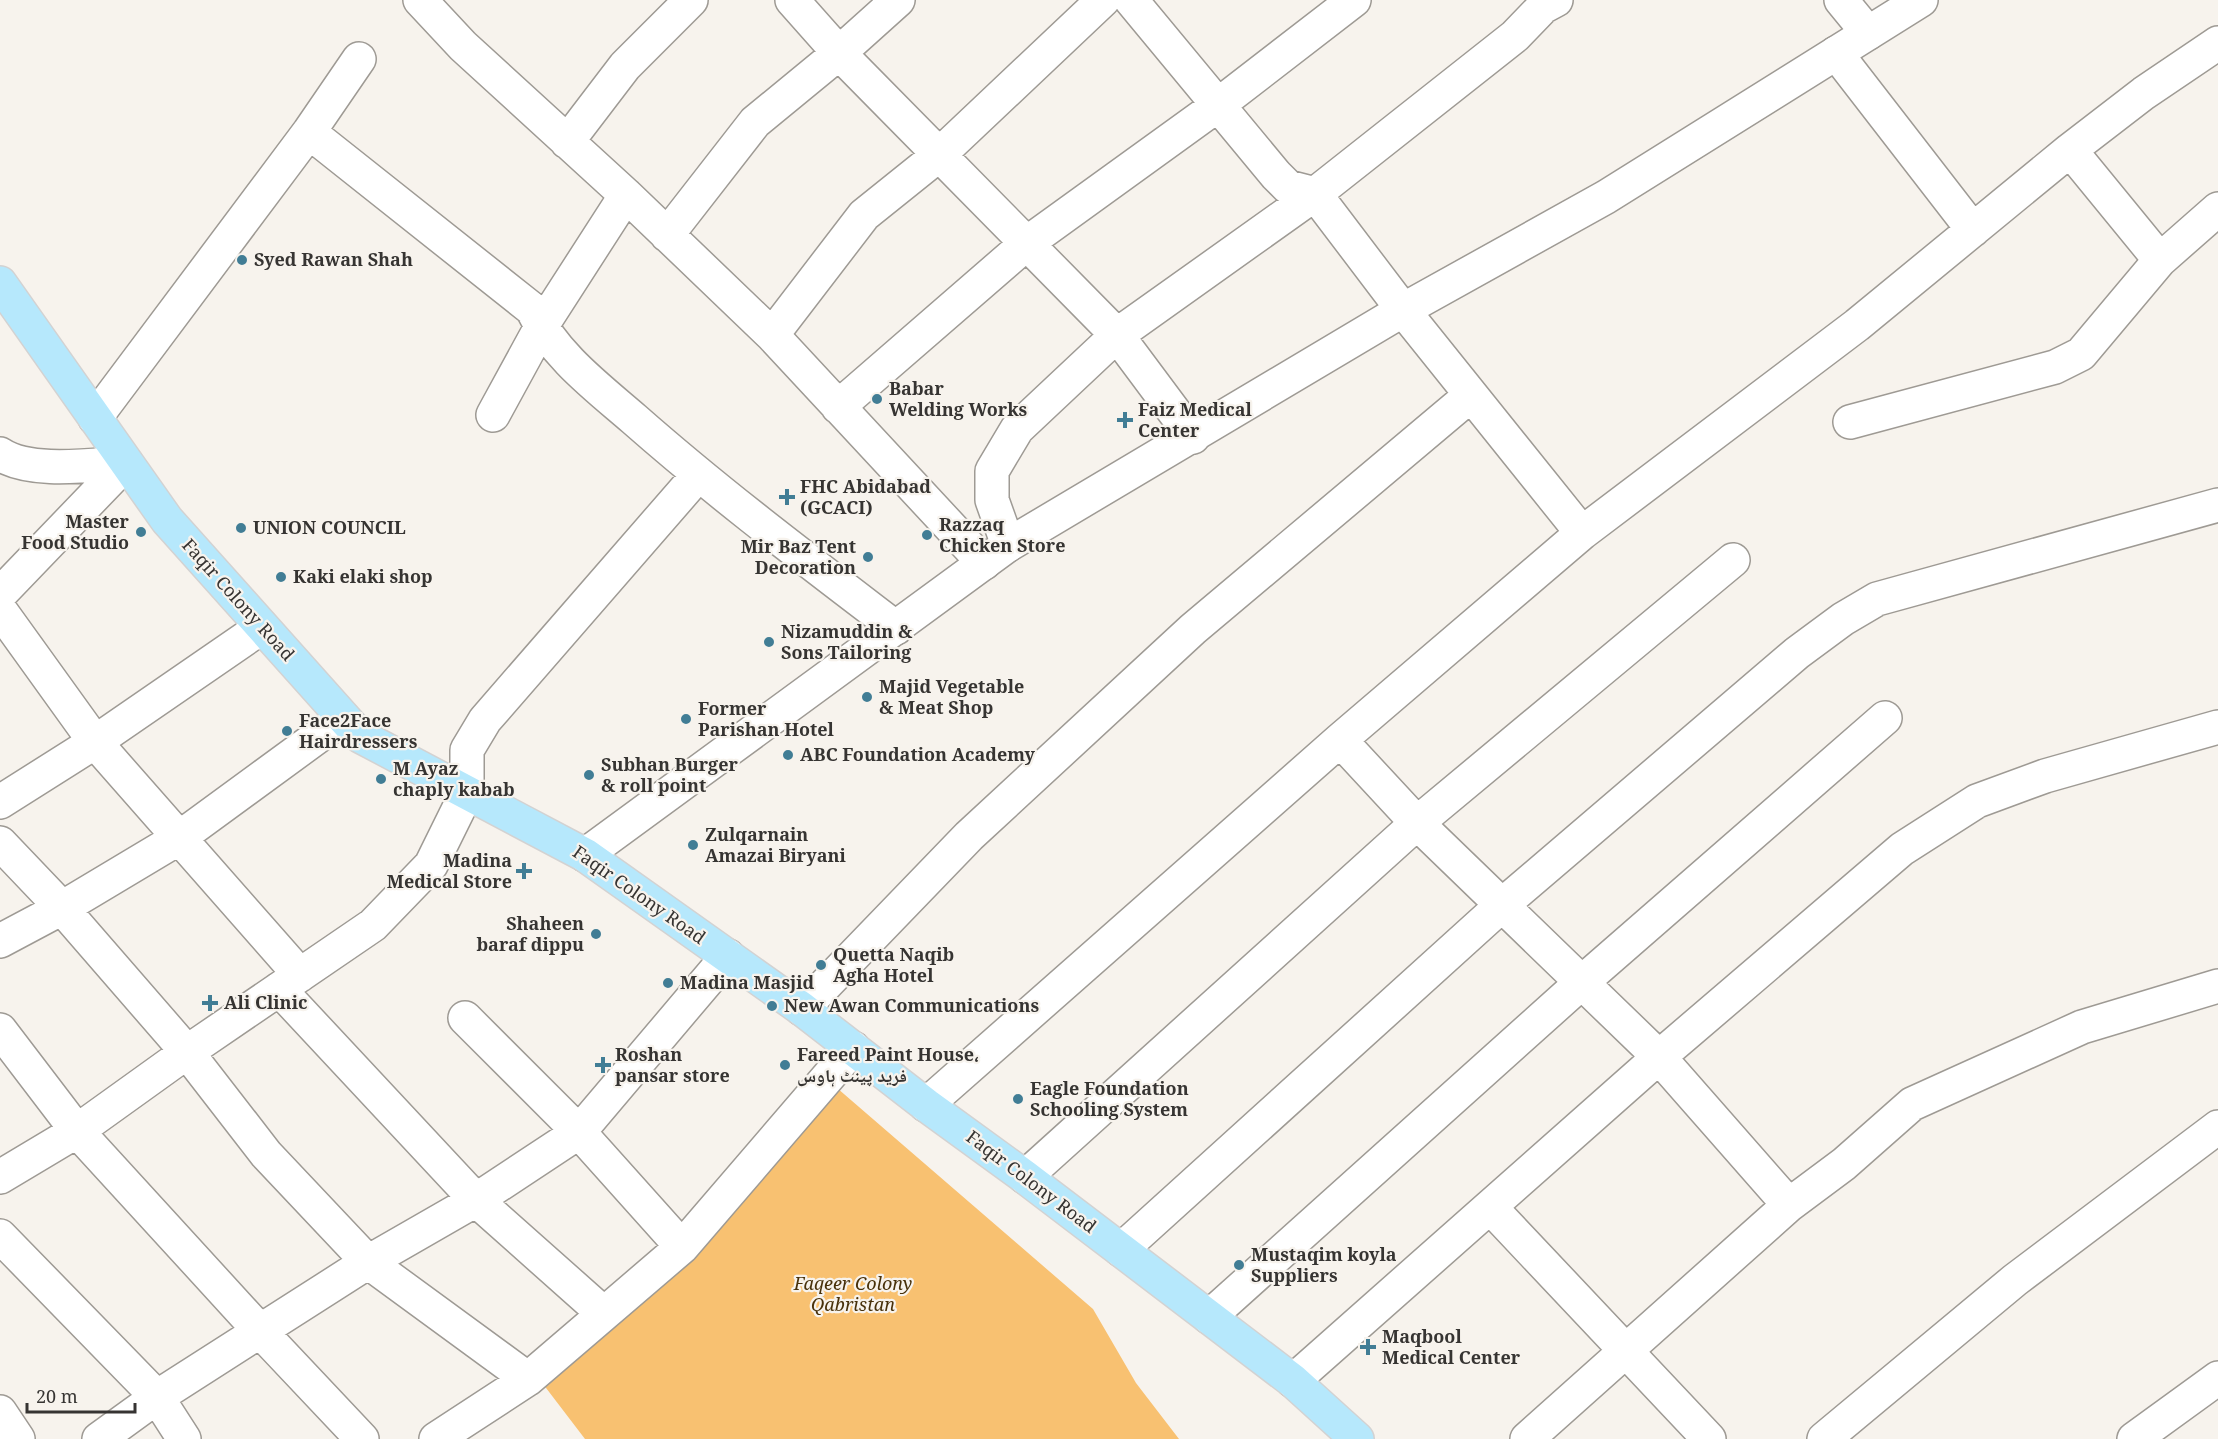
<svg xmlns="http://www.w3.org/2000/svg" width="2218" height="1439" font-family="'Noto Serif','Noto Naskh Arabic',serif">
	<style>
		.green { fill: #f8c171 }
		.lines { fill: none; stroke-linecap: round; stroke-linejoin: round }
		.minor-casing { stroke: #9e9a94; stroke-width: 36 }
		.secondary-casing { stroke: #9e9a94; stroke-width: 36 }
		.primary-casing { stroke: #d3d2d2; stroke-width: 36 }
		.minor { stroke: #fff; stroke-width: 33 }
		.secondary { stroke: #fff; stroke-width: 33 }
		.primary { stroke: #b6e8fc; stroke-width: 33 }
		.poi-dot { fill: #417d95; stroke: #f7f3ed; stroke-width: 2 }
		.labels { text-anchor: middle; stroke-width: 4.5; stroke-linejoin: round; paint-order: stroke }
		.poi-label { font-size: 18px; font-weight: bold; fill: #363432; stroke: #f7f3ed; text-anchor: start }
		.street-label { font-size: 18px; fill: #363432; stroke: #f7f3ed }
		.park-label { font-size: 18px; font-style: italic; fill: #48310a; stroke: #f7f3ed }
	</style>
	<rect width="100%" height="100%" fill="#f7f3ed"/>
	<path class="green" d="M837,1088L1093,1309L1136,1383L1179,1439H585L543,1384Z"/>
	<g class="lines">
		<defs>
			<path id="minor" d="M420,0L463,46L626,195L772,335L984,563
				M792,0L839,53L1117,335L1193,437
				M1131,0L1276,175L1288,187L1315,194L1403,310L1582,533
				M1841,0L1868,33
				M1836,53L1973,230
				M309,132L532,309C554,355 597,387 634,419C718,493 807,560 896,628
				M567,142L625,66L691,0
				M2070,150L2160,260
				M667,235L755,122L839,53L898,0
				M772,335L864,215L940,154L1103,0
				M838,407L1027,243L1218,105L1354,0
				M493,415L541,327L626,195
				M95,418L309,132L359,59
				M1850,422L2055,367L2081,354L2160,260L2218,209
				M0,454C30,474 91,465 126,463
				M1008,545L992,500V471L1017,429L1117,335L1315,194L1515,36L1543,7L1556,0
				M0,594L126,463
				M0,610L95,742L300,975
				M1340,740L1417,823L1659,1057L1789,1205
				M0,843L62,908L187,1052L266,1154L368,1262L528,1379
				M0,941L62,908L179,838L343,718
				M279,989L476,1200L603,1313
				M802,1009L969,836L1193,629L1471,395
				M465,1018L579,1132L682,1247
				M0,1030L77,1131L260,1331L362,1439
				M926,1105L1340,740L1582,533L1857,325L2070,150L2144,93L2218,43
				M0,1177L77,1131L187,1052L373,925L431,865L467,792V750L485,720L698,475
				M1025,1177L1417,823L1733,560
				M1491,1208L1709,1439
				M0,1236L157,1397L184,1439
				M1121,1250L1501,906L1797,653L1843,619L1877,599L2218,505
				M1209,1317L1581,983L1885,718
				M1293,1381L1659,1057L1902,849L1977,801L2045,776L2218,727
				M0,1412L18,1439
				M99,1439L157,1397L368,1262L476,1200L579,1132L728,956
				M436,1439L528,1379L682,1247L853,1048
				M1527,1439L1789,1205L1844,1164L1912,1104L2082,1027L2218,986
				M1824,1439L2015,1280L2218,1127
				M2134,1439L2218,1378"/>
			<path id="secondary" d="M0,802L95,742L262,627
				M585,855L1008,545L1403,310L1606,197L1921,0"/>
			<path id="primary" d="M0,283L167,520L360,736L585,855L802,1009L926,1105L1025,1177L1293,1381L1357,1439"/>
		</defs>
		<use href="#minor" class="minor-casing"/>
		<use href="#secondary" class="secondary-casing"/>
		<use href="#primary" class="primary-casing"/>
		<use href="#minor" class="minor"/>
		<use href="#secondary" class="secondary"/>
		<use href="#primary" class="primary"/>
	</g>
	<g class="poi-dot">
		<circle cx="242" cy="260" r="6"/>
		<circle cx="877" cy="399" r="6"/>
		<path d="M1122 411h6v6h6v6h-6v6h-6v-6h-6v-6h6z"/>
		<path d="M784 488h6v6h6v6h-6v6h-6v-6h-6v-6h6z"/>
		<circle cx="241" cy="528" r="6"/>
		<circle cx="141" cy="532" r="6"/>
		<circle cx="927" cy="535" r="6"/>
		<circle cx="868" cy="557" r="6"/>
		<circle cx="281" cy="577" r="6"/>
		<circle cx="769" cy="642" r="6"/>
		<circle cx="867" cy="697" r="6"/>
		<circle cx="686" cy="719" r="6"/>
		<circle cx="287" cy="731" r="6"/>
		<circle cx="788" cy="755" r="6"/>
		<circle cx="589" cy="775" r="6"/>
		<circle cx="381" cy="779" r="6"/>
		<circle cx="693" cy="845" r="6"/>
		<path d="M521 862h6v6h6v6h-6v6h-6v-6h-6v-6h6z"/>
		<circle cx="596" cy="934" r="6"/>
		<circle cx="821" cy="965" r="6"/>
		<circle cx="668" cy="983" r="6"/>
		<path d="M207 994h6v6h6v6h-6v6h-6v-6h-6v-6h6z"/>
		<circle cx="772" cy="1006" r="6"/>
		<path d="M600 1056h6v6h6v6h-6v6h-6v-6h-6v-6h6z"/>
		<circle cx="785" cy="1065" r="6"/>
		<circle cx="1018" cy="1099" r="6"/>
		<circle cx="1239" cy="1265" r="6"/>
		<path d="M1365 1338h6v6h6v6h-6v6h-6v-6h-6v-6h6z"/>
	</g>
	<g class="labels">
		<g class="poi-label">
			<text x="254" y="266">Syed Rawan Shah</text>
			<text x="889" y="395">Babar<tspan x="889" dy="21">Welding Works</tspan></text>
			<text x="1138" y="416">Faiz Medical<tspan x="1138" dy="21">Center</tspan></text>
			<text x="800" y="493">FHC Abidabad<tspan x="800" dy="21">(GCACI)</tspan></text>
			<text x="129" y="528" text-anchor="end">Master<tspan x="129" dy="21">Food Studio</tspan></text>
			<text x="939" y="531">Razzaq<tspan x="939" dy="21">Chicken Store</tspan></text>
			<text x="253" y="534">UNION COUNCIL</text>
			<text x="856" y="553" text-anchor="end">Mir Baz Tent<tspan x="856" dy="21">Decoration</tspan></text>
			<text x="293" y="583">Kaki elaki shop</text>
			<text x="781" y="638">Nizamuddin &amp;<tspan x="781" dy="21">Sons Tailoring</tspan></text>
			<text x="879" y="693">Majid Vegetable<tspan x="879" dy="21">&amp; Meat Shop</tspan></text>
			<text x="698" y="715">Former<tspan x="698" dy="21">Parishan Hotel</tspan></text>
			<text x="299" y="727">Face2Face<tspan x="299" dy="21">Hairdressers</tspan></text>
			<text x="800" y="761">ABC Foundation Academy</text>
			<text x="601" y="771">Subhan Burger<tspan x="601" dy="21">&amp; roll point</tspan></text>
			<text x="393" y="775">M Ayaz<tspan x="393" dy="21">chaply kabab</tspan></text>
			<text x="705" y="841">Zulqarnain<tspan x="705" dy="21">Amazai Biryani</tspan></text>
			<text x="512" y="867" text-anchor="end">Madina<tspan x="512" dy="21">Medical Store</tspan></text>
			<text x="584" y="930" text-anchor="end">Shaheen<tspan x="584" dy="21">baraf dippu</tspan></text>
			<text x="833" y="961">Quetta Naqib<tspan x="833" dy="21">Agha Hotel</tspan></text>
			<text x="680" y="989">Madina Masjid</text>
			<text x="224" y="1009">Ali Clinic</text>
			<text x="784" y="1012">New Awan Communications</text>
			<text x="615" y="1061">Roshan<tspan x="615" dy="21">pansar store</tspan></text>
			<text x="797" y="1061">Fareed Paint House،<tspan x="797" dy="21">فرید پینٹ ہاوس</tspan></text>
			<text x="1030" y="1095">Eagle Foundation<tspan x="1030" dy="21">Schooling System</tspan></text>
			<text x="1251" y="1261">Mustaqim koyla<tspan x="1251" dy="21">Suppliers</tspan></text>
			<text x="1382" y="1343">Maqbool<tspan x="1382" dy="21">Medical Center</tspan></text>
		</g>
		<g class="street-label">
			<text transform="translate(238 600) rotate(48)" y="6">Faqir Colony Road</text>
			<text transform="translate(639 895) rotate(35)" y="6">Faqir Colony Road</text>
			<text transform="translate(1031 1182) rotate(37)" y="6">Faqir Colony Road</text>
		</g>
		<g class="park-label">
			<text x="853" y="1290">Faqeer Colony<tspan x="853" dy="21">Qabristan</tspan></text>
		</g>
	</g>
	<path d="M27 1403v9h108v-9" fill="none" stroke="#363432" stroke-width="3"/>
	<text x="36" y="1403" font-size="18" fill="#363432" stroke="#f7f3ed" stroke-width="4.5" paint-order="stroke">20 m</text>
</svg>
